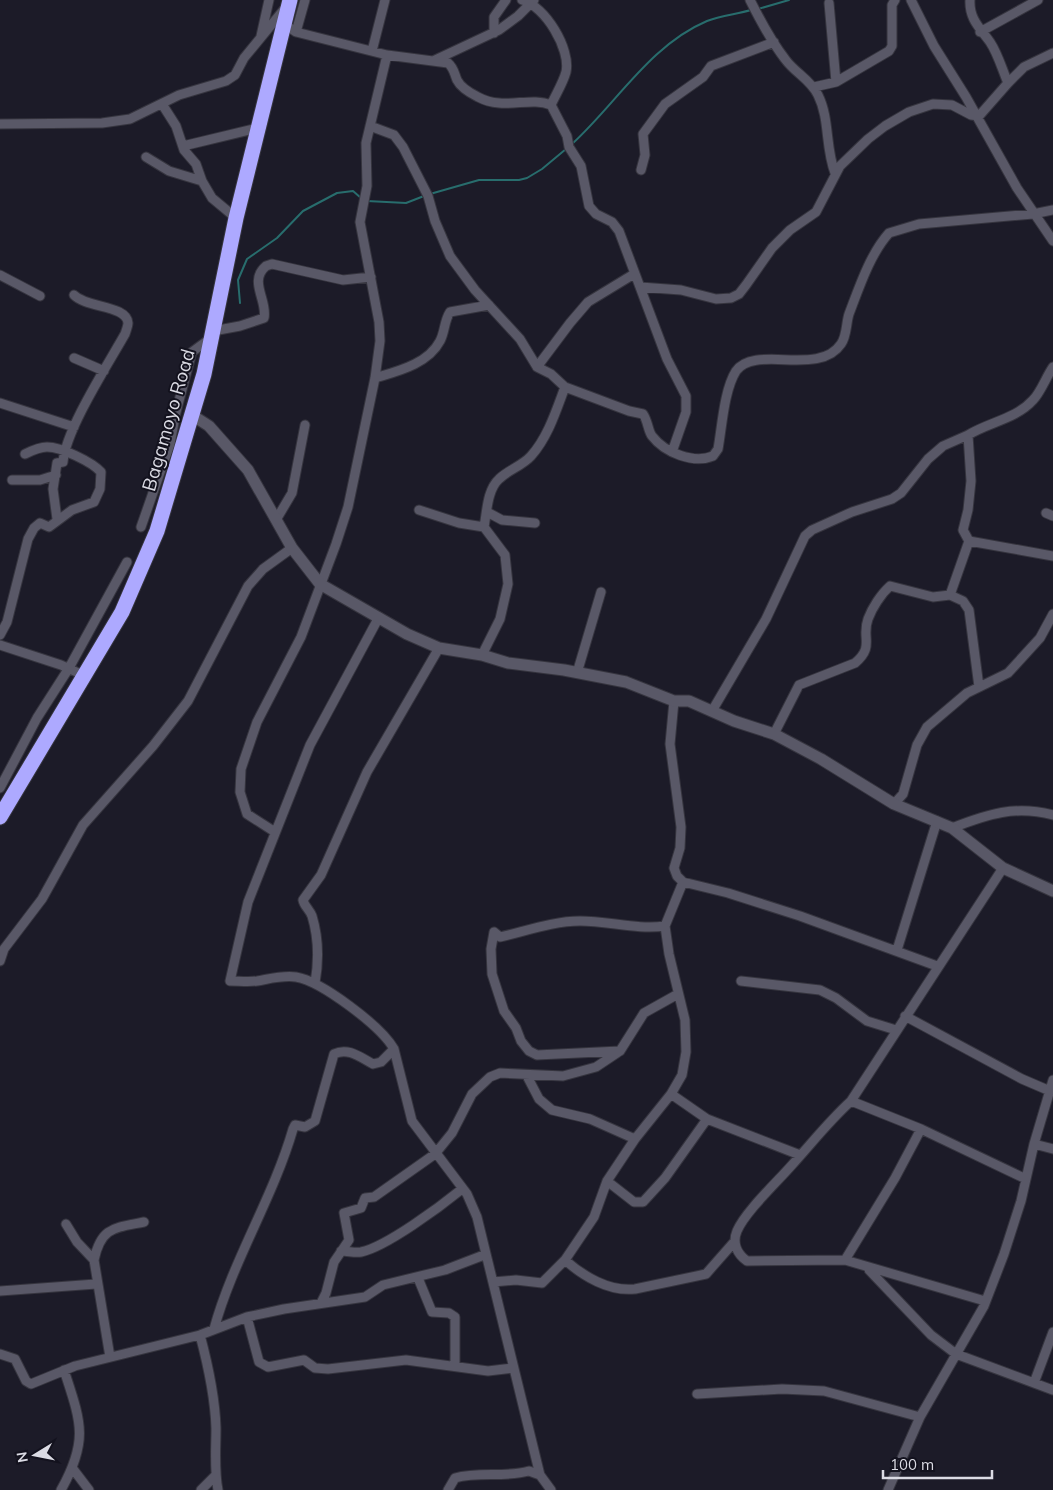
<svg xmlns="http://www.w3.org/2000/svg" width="1053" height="1490" font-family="Mulish,sans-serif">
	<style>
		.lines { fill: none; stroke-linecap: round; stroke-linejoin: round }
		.stream { stroke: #286d6d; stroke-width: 2 }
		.street-casing { stroke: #36353f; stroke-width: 11 }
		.secondary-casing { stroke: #36353f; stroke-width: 13 }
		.highway-casing { stroke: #36353f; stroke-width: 17 }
		.street { stroke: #595867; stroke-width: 9 }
		.secondary { stroke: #595867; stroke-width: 11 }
		.highway { stroke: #ada9ff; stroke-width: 15 }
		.labels { text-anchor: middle; stroke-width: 4; stroke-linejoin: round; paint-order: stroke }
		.street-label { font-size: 19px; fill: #dbdbe4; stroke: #13121e }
	</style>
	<rect width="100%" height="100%" fill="#1c1b28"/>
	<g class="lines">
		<path class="stream" d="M758,9L789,0
			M572,144C616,104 650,45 707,21C720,16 737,14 751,10
			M430,194L479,180H519L527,178L542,169L566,149
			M367,201L406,203L424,196
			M240,303L238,280L247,259L277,238L303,211L337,193L353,191L361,198"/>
		<defs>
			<path id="street" d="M522,0C545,6 571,49 566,72C563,83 556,94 551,105
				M750,0C760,20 771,41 785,59C795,73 810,79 818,95C830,119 825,147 835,173
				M911,0L934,46L966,97L1017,188L1053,241
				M970,0C969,19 980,28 990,42C998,54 1002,69 1008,83
				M829,3L836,82
				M284,24L296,32L387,55L448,63C454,68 454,73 457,80C461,88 470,93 478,97C504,111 529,96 551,105L567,136L569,147L581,166L589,206L596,214L612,222L619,231L667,359L686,396V412L672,452
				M296,32L305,0
				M980,32L1038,0
				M494,33V17L506,0
				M261,36L269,0
				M372,51L385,0
				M435,60L499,30L518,16L534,0
				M814,87L836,82L889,51L892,46V5L895,0
				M162,104L176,126L184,150L196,164L202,181L212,198L236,218
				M0,124L102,123L130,119L179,95L226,81L235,75L244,58L286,7
				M370,126L394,135L403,147L428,196L435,221L450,256L475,290L520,339L537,367L551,374L565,387L629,411L643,414C648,421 648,431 652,436C665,453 694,464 713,456L718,449C722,427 724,390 736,371C755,344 819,377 841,344C847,336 846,323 849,314C859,288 870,254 889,233L919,224L1033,214L1053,210
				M183,146L258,128
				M146,157L169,171L202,181
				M641,170L645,155L643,134L665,104L703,77L711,66L774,42
				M0,275L40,296
				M640,287L681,290L716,299L731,298L739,294L746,285L772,248L790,230L816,212L840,166L868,139L885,126L909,112L933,104L952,105L971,115L979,116L1008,83L1024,67L1053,53
				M213,331L240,326L264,318C268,301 248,281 266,266L272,264L343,280L371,277
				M74,358L104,371
				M537,367L570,323L588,302L634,274
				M1053,367C1046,377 1041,392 1033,400C1016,419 989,422 968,435L971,481L968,510L963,530L969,541L1053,556
				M375,378C398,371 428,364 440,341C445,332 444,321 450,312L489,305
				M0,403L74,427
				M12,480H40L56,475
				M419,510L459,523L484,527L505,555L508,584L500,619L482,655
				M487,512L502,520L535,523
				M1046,513L1053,516
				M57,519L53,489L57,463L63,462C66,429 107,366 125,334C126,331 128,326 128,323C127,305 86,308 74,295
				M276,520L292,493L305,425
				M141,527L170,444L176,412L192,352L211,338
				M484,527C487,512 487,490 499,479C508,470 522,466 531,456C548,437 556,411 565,387
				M950,595L963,601L969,610L979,687
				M379,617L310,745L248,902L230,981C239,981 248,982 257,981C269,979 283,975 296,977C321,981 381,1026 394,1049L412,1121L467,1194L477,1217L540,1475L551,1490
				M0,635L7,622L28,539L34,528L40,523L49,527L72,510L94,502L100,489L101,472C92,462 61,447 47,447C40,447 31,451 25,454
				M0,645L61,665L83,675
				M577,673L601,592
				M674,701L670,744L681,827L680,848L674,868L677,876L683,882L728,893L800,916L937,966
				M712,711L766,619L805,536L812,530L852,512L892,499L901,493L928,459L943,446L968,435
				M774,734L799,685L855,663C875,646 861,638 868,619C872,608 881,594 890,586L933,597L950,595L969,541
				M0,788L37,718L69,668L127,562
				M894,804L903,794L917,745L927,727L967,693L1008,673L1040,638L1053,614
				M952,828C988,814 1015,805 1053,815
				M275,832L247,814L240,792L241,769L257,722L301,637L336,544L348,507L375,378L380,341L379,322L360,222L367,186L366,143L387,55
				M897,950L937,821
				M0,961L4,949L42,899L83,825L153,746L188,701L248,586L263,569L292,548
				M741,981L820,990L836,998L867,1021L896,1030
				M315,983C319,960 319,939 312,916C310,910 304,906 303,900L321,875L367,772L439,648
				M905,1016L1022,1079L1050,1091
				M620,1051L537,1055L529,1051L521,1041L516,1028L504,1011L492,974L491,949L494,932L500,937C526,931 554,921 580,921C609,921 637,930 665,926
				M527,1076L539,1099L552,1110L590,1119L635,1139
				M671,1094L707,1119L800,1155
				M921,1129L1026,1179
				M1034,1144L1053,1149
				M607,1181L634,1202H643L665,1178L707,1119
				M66,1224L77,1242L94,1260L110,1357
				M341,1251C348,1251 355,1253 361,1252C386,1247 441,1206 462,1189
				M94,1260C101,1227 114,1228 144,1222
				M565,1260C583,1276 609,1292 635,1289L706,1274L735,1241
				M845,1260L895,1178L921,1129L851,1101
				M869,1270L931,1335L956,1354L1053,1390
				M418,1278L432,1312L449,1313L455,1317V1365
				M493,1282L516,1280L542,1283L565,1260L594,1217L607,1181L635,1139L671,1094L682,1075L686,1052L685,1020L669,954L665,926L683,882
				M0,1291L96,1284
				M985,1301L845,1260L747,1261C737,1254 732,1243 737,1231C745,1212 777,1182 791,1166C812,1143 828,1122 851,1101L1003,868
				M321,1303L326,1293L334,1262L349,1240L344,1213L361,1208L365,1198L374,1197L435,1154L452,1133L472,1094L490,1077L500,1073L563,1076L596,1067L620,1051L644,1013L678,994
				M247,1317L259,1362L268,1367L304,1360L315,1368L328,1369L406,1360L488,1371L513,1368
				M214,1329C233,1260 273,1198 293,1129L295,1125L305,1127L315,1121L334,1054C348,1047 360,1057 373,1064L381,1062L394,1049
				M200,1335C208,1365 215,1397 216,1428C216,1449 214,1470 218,1490
				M0,1354L15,1359L26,1381L31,1384L75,1366L200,1335L247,1317L284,1309L365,1297L383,1285L445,1270L484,1255
				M1034,1383L1053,1332
				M697,1394L782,1389L824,1391L920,1417
				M73,1469L89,1490
				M61,1490C89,1440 81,1422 64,1370
				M201,1490L215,1476
				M448,1490L455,1478C479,1471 504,1478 529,1471L540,1475
				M888,1490L920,1417L984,1306L1004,1254L1021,1201L1034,1144L1053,1080"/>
			<path id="secondary" d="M192,415L209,426L248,470L292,548L320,584L407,634L439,648L482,655L508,663L564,670L626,682L674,701H689L734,721L774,734L821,759L894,804L952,828L1003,868L1053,891"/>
			<path id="highway" d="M0,817L122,612L157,531L204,374L236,218L290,0"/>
		</defs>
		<use href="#street" class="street-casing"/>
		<use href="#secondary" class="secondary-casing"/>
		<use href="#highway" class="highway-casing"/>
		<use href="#street" class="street"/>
		<use href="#secondary" class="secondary"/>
		<use href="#highway" class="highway"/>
	</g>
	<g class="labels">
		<g class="street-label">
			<text transform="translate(168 420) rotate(-74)" y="7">Bagamoyo Road</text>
		</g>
	</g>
	<g transform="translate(35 1455) rotate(260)" stroke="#13121e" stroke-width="4" paint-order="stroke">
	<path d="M0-4L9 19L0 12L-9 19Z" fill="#dbdbe4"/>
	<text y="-8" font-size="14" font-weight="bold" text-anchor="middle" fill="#dbdbe4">N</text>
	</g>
	<path d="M883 1470v8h109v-8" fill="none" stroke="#dbdbe4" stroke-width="2.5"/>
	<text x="890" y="1470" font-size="15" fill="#dbdbe4" stroke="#13121e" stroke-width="4" paint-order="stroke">100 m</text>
</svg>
